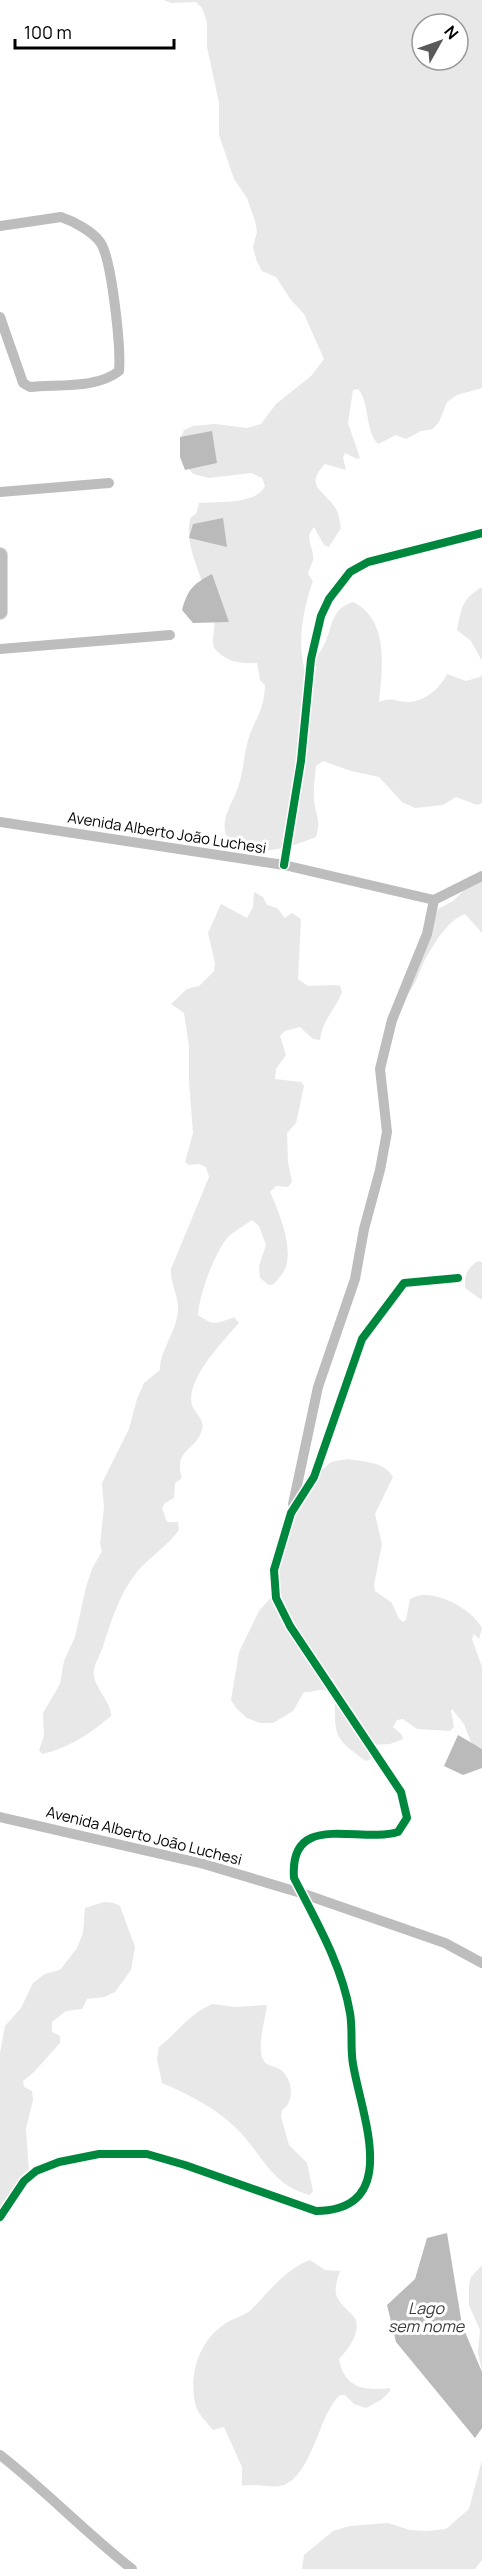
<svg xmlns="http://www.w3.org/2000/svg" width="482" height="2569" font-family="Manrope,sans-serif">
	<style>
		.green { fill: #e8e8e8; fill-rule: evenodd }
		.water { fill: #bababa }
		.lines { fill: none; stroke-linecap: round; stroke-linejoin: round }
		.major-casing { stroke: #dbdbdb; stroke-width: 16 }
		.minor { stroke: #bdbdbd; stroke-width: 10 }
		.major { stroke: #bdbdbd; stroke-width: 14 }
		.cycleway-casing { stroke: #fff; stroke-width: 11 }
		.cycleway { stroke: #00873e; stroke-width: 8 }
		.labels { text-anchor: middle; stroke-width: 6; stroke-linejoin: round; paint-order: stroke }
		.street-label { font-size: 15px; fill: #000; stroke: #fff }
		.water-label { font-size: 16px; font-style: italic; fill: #3d3d3d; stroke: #fff }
	</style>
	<rect width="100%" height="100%" fill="#fff"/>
	<path class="green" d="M164,0H482V388L457,395L447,402L439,422L433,429L421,431L406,439L396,435L378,444C364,429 371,405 358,389L353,390L348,423L360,458L357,459L345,453L343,458L346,470L325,464C303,487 325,490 336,509C339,514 340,522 341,528L329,547L324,545L314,527C303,538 315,548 313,560C312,564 309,569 308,574L313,581C304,606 297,641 304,667L310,670L317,668L311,663C316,657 322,650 325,643C333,625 331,609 353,602C390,620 382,670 379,702C395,697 392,701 406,702C423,703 441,688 447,674L466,681L480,677L482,674V803L477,805L456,797L443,805L415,808L402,802L379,777L351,771L323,761L316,766C315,778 313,788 314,800C316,816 321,820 316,837C294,846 232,867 225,831C222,815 234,801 238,787C244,771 244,752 249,737C257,715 264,711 265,685L260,680L257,663C239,664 226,662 214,648C211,638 216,626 214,616C208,589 181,544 191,517L196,514L199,503C218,501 256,505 265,486L262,478L251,473L209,478L193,474L181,460L180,439L184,430L193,426L215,424L247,428L261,424L276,404L311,376L324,359L304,314L291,300L276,277L262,271L257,262L253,247L257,232L255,221L247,198L234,179L219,135V103L207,47V22L202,8L196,2L171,3ZM422,24H458V60H422Z
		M482,587V661L471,641L457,630C462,607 461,600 482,587Z
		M482,873V933L465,914C447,920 431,948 423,964C418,975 414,989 405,997L438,909L453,901Z
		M254,892L263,897L267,905L277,908L285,918L292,913L301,919L298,979L308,986L336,985L340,986L342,992C335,1011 323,1018 320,1040L313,1039L300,1027L285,1031L280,1036L286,1055L276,1069L275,1079L301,1082L304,1086L296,1123L287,1133L288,1162L292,1182L288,1187L276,1186L270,1192C279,1212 294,1248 285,1269C283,1274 277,1280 274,1284L269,1285L260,1278L259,1266L266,1245L259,1226L252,1220C245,1225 236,1230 229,1236C215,1251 199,1295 198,1315C214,1326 216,1324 234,1317L239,1323C224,1340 185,1380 192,1405C195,1414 205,1419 202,1430C196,1451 173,1449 182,1478L175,1483L174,1498L165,1503L162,1508L167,1522H178L179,1530C168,1546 150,1556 137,1572C120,1593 112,1619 104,1643C102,1652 96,1660 94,1669C91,1686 112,1701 111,1716C90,1734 69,1748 42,1754L39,1750L44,1736L43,1713L60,1684L64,1661L75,1637L86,1587L92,1569L102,1551L100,1544L104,1507L102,1483L129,1429L137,1399L144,1383L160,1370C159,1351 179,1329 178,1306C177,1293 170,1282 171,1269L209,1177L206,1167L199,1164L189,1165L185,1162L193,1133L189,1082V1046L184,1013L171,1004L187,989L199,986L214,971L215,963L208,933L221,904L247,918L253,907Z
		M478,1261L482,1262V1300L465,1288C464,1276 467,1268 478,1261Z
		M347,1459C364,1462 384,1461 393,1477L375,1514L382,1544L374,1585L375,1591L392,1603L398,1617L403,1622L406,1620L410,1599C431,1586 471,1608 482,1628L479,1639L474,1634L472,1639L482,1667V1748L472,1745L464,1724L452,1709L451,1711L454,1727L450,1731L417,1729L403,1719L397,1720L393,1727L402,1735L403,1739L390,1744L375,1745L371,1759L366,1761C337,1740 334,1738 335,1702C335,1693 336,1686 333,1678L326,1690C317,1689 312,1693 304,1692L293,1711L273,1723H260L247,1718L236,1708L231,1700L239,1652L259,1611L273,1595L297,1500L322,1470L331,1462Z
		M104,1902L114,1903L120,1906L135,1947L131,1970L115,1992L104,1997L87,1999L82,2009L66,2011L52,2022V2032L60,2036V2043L34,2072L23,2081L24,2087L32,2091L33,2100L26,2129L29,2172L0,2214V2053L5,2026L21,2008L33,1983L45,1974L60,1970L77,1948L83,1933L85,1908Z
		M213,2004L234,2007L267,2005C265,2021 258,2041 262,2057C265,2067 274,2065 281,2070C293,2080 295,2102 282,2110L281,2117L289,2145L307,2163L313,2191L310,2195C273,2186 264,2158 240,2132C218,2109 190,2095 162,2083L157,2059L159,2047C177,2033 192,2011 213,2004Z
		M310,2260L325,2270L340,2271C337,2280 333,2290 338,2299C342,2306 349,2311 354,2317C363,2330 348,2350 339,2359C344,2388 364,2391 390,2388V2391L381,2400L366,2408L354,2404L345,2395H340C336,2399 332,2404 329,2410C318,2429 306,2482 280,2486C268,2488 257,2483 242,2486V2467L224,2427L213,2430C207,2422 197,2414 195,2403C189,2372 199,2341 226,2323C234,2318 244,2316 251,2310C270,2291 284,2270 310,2260Z
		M482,2265V2371L478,2353L480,2330L469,2305V2284L471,2277Z
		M482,2460V2560L475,2569H302L304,2555L333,2531L349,2526L388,2523L410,2530L427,2531L446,2529L469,2509Z"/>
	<path class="water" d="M212,431L217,463L185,470L180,457V437Z
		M223,518L227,547L189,538L193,524Z
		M212,574L229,622L193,623L182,610C188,589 193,584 212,574Z
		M458,1735L482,1749V1768L463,1775L444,1766Z
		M447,2233L462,2325L482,2372V2428L475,2438L396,2342L387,2305L415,2279L427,2238Z"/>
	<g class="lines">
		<defs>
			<path id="major" d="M0,555V612"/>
		</defs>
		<use href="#major" class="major-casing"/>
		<path class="minor" d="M0,226L61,217C73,221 92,231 100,242C112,258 121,349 119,371C97,389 57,384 30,387L23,383L21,377L0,317
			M0,492L109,483
			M0,649L170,635
			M0,822L284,865L434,900
			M284,865L301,761L311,659L321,616L329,599L350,572L368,562L482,533
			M434,900L482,876
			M293,1504L318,1387L355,1279L364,1229L380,1170L387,1132L380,1069L392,1020L427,934L434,900
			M0,1817L204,1864L301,1893L445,1943L482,1963
			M0,2217L24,2181L36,2171L59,2162L99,2154H147L185,2165L316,2211C403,2210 361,2114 353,2064C350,2047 353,2030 350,2013C342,1965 316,1921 294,1878C289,1810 359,1844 398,1832L407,1818L401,1792L290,1626L276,1598L274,1570L291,1513L314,1477L362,1339L404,1283L458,1278
			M0,2455C46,2491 86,2533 132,2569"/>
		<use href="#major" class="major"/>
		<defs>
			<path id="cycleway" d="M284,865L301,761L311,659L321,616L329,599L350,572L368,562L482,533
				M0,2217L24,2181L36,2171L59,2162L99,2154H147L185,2165L316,2211C403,2210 361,2114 353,2064C350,2047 353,2030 350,2013C342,1965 316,1921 294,1878C289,1810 359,1844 398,1832L407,1818L401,1792L290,1626L276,1598L274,1570L291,1513L314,1477L362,1339L404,1283L458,1278"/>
		</defs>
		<use href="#cycleway" class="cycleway-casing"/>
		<use href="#cycleway" class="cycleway"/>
	</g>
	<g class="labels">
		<g class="street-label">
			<text transform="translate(167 833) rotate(9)" y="5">Avenida Alberto João Luchesi</text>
			<text transform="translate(144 1836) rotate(14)" y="5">Avenida Alberto João Luchesi</text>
		</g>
		<g class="water-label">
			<text x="426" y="2314">Lago<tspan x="426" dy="18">sem nome</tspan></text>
		</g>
	</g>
	<g transform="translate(440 42) rotate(50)"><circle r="28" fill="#ffffff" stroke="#999999" stroke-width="1.5"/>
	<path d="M0-4.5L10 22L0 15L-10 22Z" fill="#595959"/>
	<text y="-9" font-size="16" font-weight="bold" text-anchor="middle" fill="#000000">N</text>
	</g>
	<path d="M15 39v9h159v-9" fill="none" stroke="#000000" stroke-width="3"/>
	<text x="24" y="39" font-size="18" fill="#000000" stroke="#ffffff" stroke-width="4.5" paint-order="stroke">100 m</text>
</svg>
